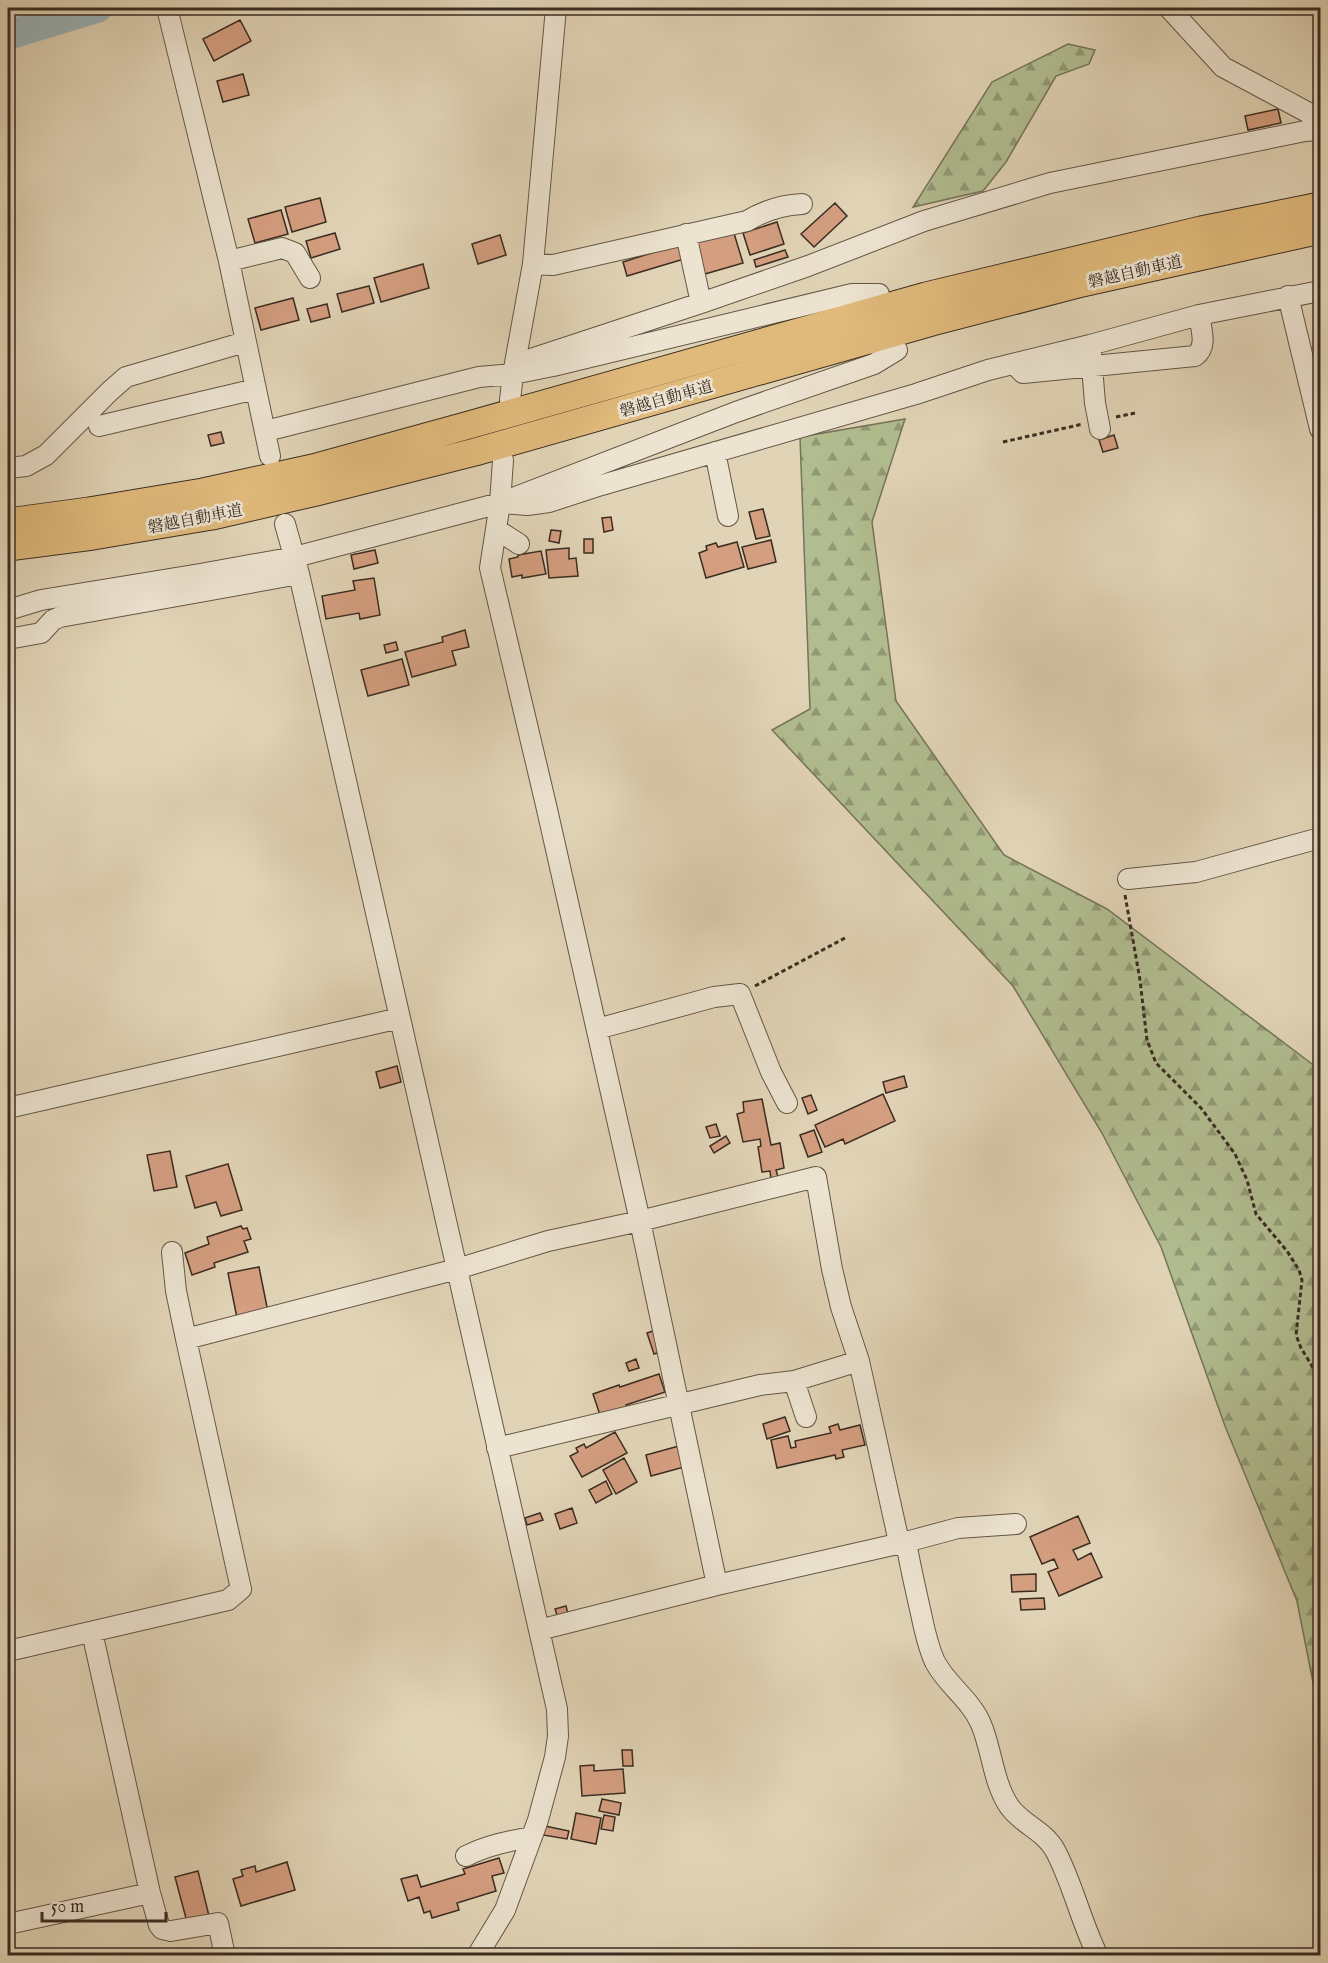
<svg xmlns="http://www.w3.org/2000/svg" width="1328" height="1963" font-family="'IM FELL English','Noto Serif JP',serif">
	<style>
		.forest { fill: url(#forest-firs); stroke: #767459; stroke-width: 1.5 }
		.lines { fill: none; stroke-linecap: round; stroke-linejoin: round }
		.river { stroke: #9ab5ba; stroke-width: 30 }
		.building { fill: #d49e80; stroke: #3b2c22; stroke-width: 1.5 }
		.minor-casing { stroke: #645647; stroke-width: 22 }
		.highway-casing { stroke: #3b2c22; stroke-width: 29 }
		.path { stroke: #3b2c22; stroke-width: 3; stroke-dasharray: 4.5 3; stroke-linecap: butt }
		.minor { stroke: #ece3d0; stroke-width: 20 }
		.highway { stroke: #e0ba7b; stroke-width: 27 }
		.labels { text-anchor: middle; stroke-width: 5; stroke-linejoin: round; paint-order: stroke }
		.street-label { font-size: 16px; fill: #3b2c22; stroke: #ece3d0 }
	</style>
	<defs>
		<pattern id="forest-firs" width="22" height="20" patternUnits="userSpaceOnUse" patternTransform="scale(1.5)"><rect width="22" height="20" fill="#b1bd90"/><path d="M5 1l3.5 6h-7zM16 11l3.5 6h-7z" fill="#919a75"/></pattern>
	</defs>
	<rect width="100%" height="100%" fill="#e1d4b6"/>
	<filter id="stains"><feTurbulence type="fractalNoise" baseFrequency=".00333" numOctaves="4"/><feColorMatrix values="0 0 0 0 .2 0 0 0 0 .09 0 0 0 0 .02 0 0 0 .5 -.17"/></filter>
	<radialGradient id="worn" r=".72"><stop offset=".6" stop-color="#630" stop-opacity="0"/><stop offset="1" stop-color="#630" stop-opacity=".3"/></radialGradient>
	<path class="forest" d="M1068,44L1095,50L1089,64L1056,76L1006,162L983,191L913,207L992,82Z
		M905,419L872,522L896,701L1004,855L1107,909L1320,1070V1718L1297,1601L1225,1426L1161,1247L1102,1133L1013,986L772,730L810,709L800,437Z"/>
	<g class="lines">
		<path class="river" d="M8,35L97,8"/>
	</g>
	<path class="building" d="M240,20L251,41L214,61L203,39Z
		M243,74L249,95L223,102L217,81Z
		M1278,109L1281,123L1248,130L1245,116Z
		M320,198L326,222L292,232L285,207Z
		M835,203L847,216L814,247L801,234Z
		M281,210L288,234L255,243L248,219Z
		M777,222L784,244L750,255L743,233Z
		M733,230L743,263L705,274L696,243Z
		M335,233L340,249L311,258L306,241Z
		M500,235L506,255L478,264L472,244Z
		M680,244L684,259L627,276L623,262Z
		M785,250L788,257L756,267L754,260Z
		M423,264L429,288L381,302L374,278Z
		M369,286L374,303L342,312L337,294Z
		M293,298L299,320L261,330L255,308Z
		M327,304L330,317L311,322L307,309Z
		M221,432L224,443L211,446L208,435Z
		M1114,435L1118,448L1103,452L1099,440Z
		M763,509L770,536L756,539L749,512Z
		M611,517L613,530L604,532L602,518Z
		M551,530L561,531L559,543L549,541Z
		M584,539H593V553H584Z
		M771,540L776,562L748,569L742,547Z
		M737,542L744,567L706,578L699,553L707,550L706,546L716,543L718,547Z
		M569,548V559L576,558L578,576L549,578L546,550Z
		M375,550L378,563L354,569L351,555Z
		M541,551L546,574L522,578V575L512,577L509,559L518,557V555Z
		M374,578L380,615L360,619L359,613L326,619L322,596L355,590L353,581Z
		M465,630L469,647L452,651L456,665L412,677L405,652L443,642L442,637Z
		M396,642L398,650L386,653L384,645Z
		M402,659L409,685L368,696L361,670Z
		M397,1066L401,1082L380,1088L376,1072Z
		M904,1076L907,1087L886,1093L883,1082Z
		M883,1094L895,1121L845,1144L843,1139L825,1147L815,1125Z
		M811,1095L817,1110L808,1114L802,1098Z
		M762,1099L771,1145L780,1143L784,1168L776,1170L778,1177L771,1179L770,1171L762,1172L758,1147L761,1146L760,1139L743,1142L737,1114L744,1112L743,1102Z
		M716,1124L720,1136L710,1138L706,1127Z
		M814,1130L822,1152L808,1157L800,1135Z
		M726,1136L730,1143L714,1153L710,1146Z
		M170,1151L177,1187L154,1191L147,1155Z
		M228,1164L242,1210L221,1216L216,1202L195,1208L186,1176Z
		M241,1226L243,1229L247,1228L251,1239L244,1241L248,1252L214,1263L215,1267L192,1275L185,1253L209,1244L207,1237Z
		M259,1267L268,1312L237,1318L228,1273Z
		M656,1330L663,1351L654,1354L647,1333Z
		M636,1359L639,1368L629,1371L626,1363Z
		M659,1374L665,1392L626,1405L628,1409L601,1418L593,1394L619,1385L620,1387Z
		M785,1417L790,1431L767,1439L763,1424Z
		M838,1424L840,1430L860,1425L865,1445L842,1450L844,1457L836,1459L835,1455L777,1468L771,1440L788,1436L791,1448L796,1447L795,1441L831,1433L829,1427Z
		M615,1432L627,1453L582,1477L570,1456L578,1452L576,1448L584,1444L586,1448Z
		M679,1446L684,1467L651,1476L646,1455Z
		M624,1458L637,1482L616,1494L603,1470Z
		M606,1481L612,1494L596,1503L589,1490Z
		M572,1508L577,1523L560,1529L555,1514Z
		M540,1513L543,1520L527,1525L525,1518Z
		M1078,1516L1090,1543L1073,1550L1078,1560L1091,1553L1102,1577L1059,1596L1048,1572L1058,1568L1054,1559L1042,1564L1030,1537Z
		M1036,1574V1591L1012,1592L1011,1575Z
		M1044,1598L1045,1609L1021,1610L1020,1599Z
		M566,1606L568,1614L558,1618L555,1609Z
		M622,1750H632L633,1766H623Z
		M594,1765V1771L623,1769L625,1793L582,1796L580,1766Z
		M602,1799L621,1803L619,1815L599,1811Z
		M576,1813L601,1818L596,1844L571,1839Z
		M604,1815L615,1817L613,1831L601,1829Z
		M545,1826L569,1831L567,1839L543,1835Z
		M499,1858L504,1873L492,1876L496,1891L457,1903L459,1910L432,1918L430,1911L424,1913L419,1897L408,1901L401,1879L417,1875L421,1887L465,1874L463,1869Z
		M287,1862L295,1890L241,1906L233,1879L243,1876L241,1870L255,1866L256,1872Z
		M198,1871L209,1916L187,1922L175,1877Z"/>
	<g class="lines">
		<defs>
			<path id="minor" d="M167,8L229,261L270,456
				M1169,8L1223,67L1320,119
				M686,234L701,303
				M229,261L282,248L295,253L310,278
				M533,264L553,265L747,221C765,210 782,205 802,204
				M1288,296L1320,429
				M1091,354L1095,403L1100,429
				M1015,365L1023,373L1195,356C1208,347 1201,329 1199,315
				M513,374L521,364L531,359L701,303L808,266L924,221L1050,183L1305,131L1320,130
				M510,400L513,374L533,264L556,8
				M99,426L256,389
				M266,431L479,377L513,374L553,366L852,294H879
				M715,452L728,516
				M503,460L500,503L490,568L546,805L640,1221L717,1585
				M8,468L26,466L46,455L110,391L126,377L245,342
				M508,500L736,412L874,364L897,350
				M285,524L299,574L557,1709L558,1736L555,1757L538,1820L505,1910L477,1956
				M496,529L519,544
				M8,610L41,600L200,574L295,557L500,503L527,505L549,502L595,487L916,394L988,370L1090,345L1199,315L1320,291
				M8,639L41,633L53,620L60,617L299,574
				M1128,879L1196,872L1320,838
				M597,1029L714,997L740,994L771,1072L787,1103
				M8,1108L400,1018
				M172,1252L176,1291L186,1339
				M794,1381L806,1417
				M497,1448L760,1385L794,1381L859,1361
				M539,1630L717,1585L906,1542L958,1528L1016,1524
				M92,1632L150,1893L159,1925L162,1929L171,1931L218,1923L225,1956
				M8,1651L228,1600L241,1589L186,1339L457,1269L548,1241L640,1221L816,1177L832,1269L841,1307L859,1361L897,1533L900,1540L906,1542C910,1565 915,1587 920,1609C924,1627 927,1645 935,1662C947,1685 971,1700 981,1724C992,1750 993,1782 1009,1806C1021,1824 1044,1830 1055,1850C1073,1884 1081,1922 1098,1956
				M466,1856C488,1845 509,1841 532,1837
				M8,1924L150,1893"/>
			<path id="highway" d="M8,522L89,511L203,492L313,468L469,425L926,296L1201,230L1320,206
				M8,547L93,536L212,516L316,492L475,452L932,322L1082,283L1320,230"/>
		</defs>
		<use href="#minor" class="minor-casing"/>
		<use href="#highway" class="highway-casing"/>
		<path class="path" d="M1116,417L1135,413
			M1003,442L1083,424
			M1125,895L1140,980L1147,1040L1156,1063L1201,1108L1235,1154L1247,1180L1256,1214L1287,1251L1299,1270L1302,1280L1296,1335L1301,1348L1320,1379
			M755,986L845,938"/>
		<use href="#minor" class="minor"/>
		<use href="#highway" class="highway"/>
	</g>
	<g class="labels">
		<g class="street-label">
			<text transform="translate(1135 271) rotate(-13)" y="6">磐越自動車道</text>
			<text transform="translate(666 398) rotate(-16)" y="6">磐越自動車道</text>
			<text transform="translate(195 518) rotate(-11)" y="6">磐越自動車道</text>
		</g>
	</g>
	<rect width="1328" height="1963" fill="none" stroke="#e1d4b6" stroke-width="30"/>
	<rect x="9" y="9" width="1310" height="1945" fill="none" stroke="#3b2c22" stroke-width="3"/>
	<rect x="15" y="15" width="1298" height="1933" fill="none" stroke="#3b2c22" stroke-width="1.5"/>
	<path d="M42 1912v9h124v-9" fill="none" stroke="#3b2c22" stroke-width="3"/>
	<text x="51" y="1912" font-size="18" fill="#3b2c22" stroke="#ece3d0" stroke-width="4.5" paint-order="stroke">50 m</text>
	<rect width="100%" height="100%" filter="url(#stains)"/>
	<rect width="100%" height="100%" fill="url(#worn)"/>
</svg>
